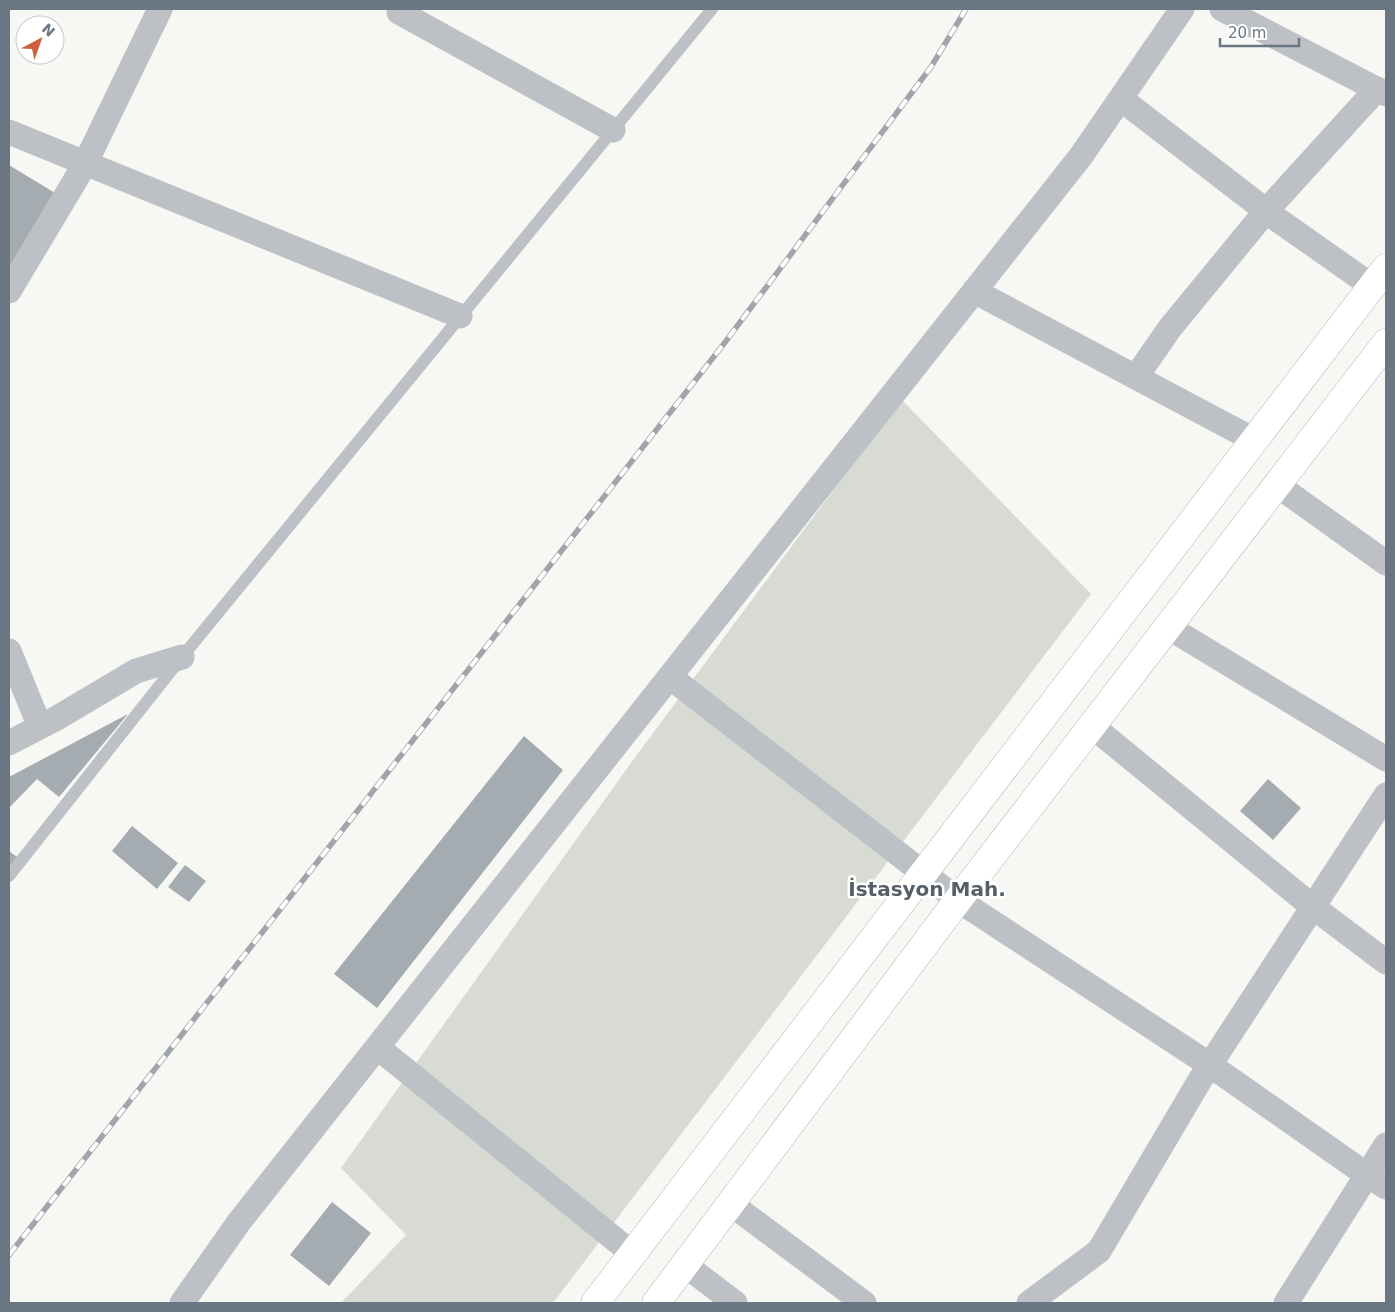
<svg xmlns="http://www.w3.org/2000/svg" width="1395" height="1312" font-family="'DejaVu Sans',sans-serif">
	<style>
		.green { fill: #d7dbd4 }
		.building { fill: #a5acb1 }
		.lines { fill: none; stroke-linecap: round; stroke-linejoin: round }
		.secondary-casing { stroke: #b2b6ba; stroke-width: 29 }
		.lane { stroke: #bdc0c4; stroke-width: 12 }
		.street { stroke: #bdc0c4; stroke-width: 25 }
		.secondary { stroke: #fff; stroke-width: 28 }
		.rail-casing { stroke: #9fa5aa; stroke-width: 5.5 }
		.rail { stroke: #fff; stroke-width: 4; stroke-dasharray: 11; stroke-linecap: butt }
		.labels { text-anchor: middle; stroke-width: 5; stroke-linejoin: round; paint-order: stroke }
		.district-label { font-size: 20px; font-weight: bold; fill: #576068; stroke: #fff }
	</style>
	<rect width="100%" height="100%" fill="#f7f7f4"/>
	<path class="green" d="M901,399L1091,594L553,1303H341L406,1235L341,1168L636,756Z"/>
	<path class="building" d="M9,165L60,196L9,275Z
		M128,714L59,797L37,779L9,808V777Z
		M524,736L563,770L377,1008L334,974Z
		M1268,779L1301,808L1273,840L1240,811Z
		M132,826L178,863L157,889L112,851Z
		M9,851L17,857L9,867Z
		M185,865L206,881L189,902L168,887Z
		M332,1202L371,1233L329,1286L290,1255Z"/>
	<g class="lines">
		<defs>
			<path id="secondary" d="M595,1303L1386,268
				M656,1303L958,900L1386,343"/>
		</defs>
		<use href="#secondary" class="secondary-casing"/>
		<path class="lane" d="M9,876L182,657L712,9"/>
		<path class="street" d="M1222,9L1386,94
			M399,12L613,130
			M1121,99L1278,220L1372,286
			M9,132L460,316
			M9,291L85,164L160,9
			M974,291L1254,440
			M1136,377L1170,328L1266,211L1377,89
			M1277,485L1386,563
			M1168,627L1386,759
			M9,651L40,727
			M670,677L958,900L1210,1065L1367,1175L1386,1187
			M1092,726L1313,907L1386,962
			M9,743L57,718L136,671L182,657
			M377,1047L633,1254
			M731,1204L864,1303
			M685,1265L735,1303
			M182,1303L239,1222L1081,156L1182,9
			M1029,1303L1099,1251L1200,1080L1386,795
			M1286,1303L1386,1145"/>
		<use href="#secondary" class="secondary"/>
		<defs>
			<path id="rail" d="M9,1255L723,345L931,67L966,9"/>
		</defs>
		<use href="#rail" class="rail-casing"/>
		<use href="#rail" class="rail"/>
	</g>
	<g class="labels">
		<g class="district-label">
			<text x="927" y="896">İstasyon Mah.</text>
		</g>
	</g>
	<rect width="1395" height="1312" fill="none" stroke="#6a7782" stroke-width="20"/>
	<g transform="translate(40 40) rotate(41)"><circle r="24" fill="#ffffff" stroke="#c3c9cd"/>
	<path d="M0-4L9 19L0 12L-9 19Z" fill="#ce5e3e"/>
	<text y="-8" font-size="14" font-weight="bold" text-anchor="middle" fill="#6a7782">N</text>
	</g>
	<path d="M1220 38v8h79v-8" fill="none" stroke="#6a7782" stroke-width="2.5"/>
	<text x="1228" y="38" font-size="15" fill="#6a7782" stroke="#ffffff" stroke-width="4" paint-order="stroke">20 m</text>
</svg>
